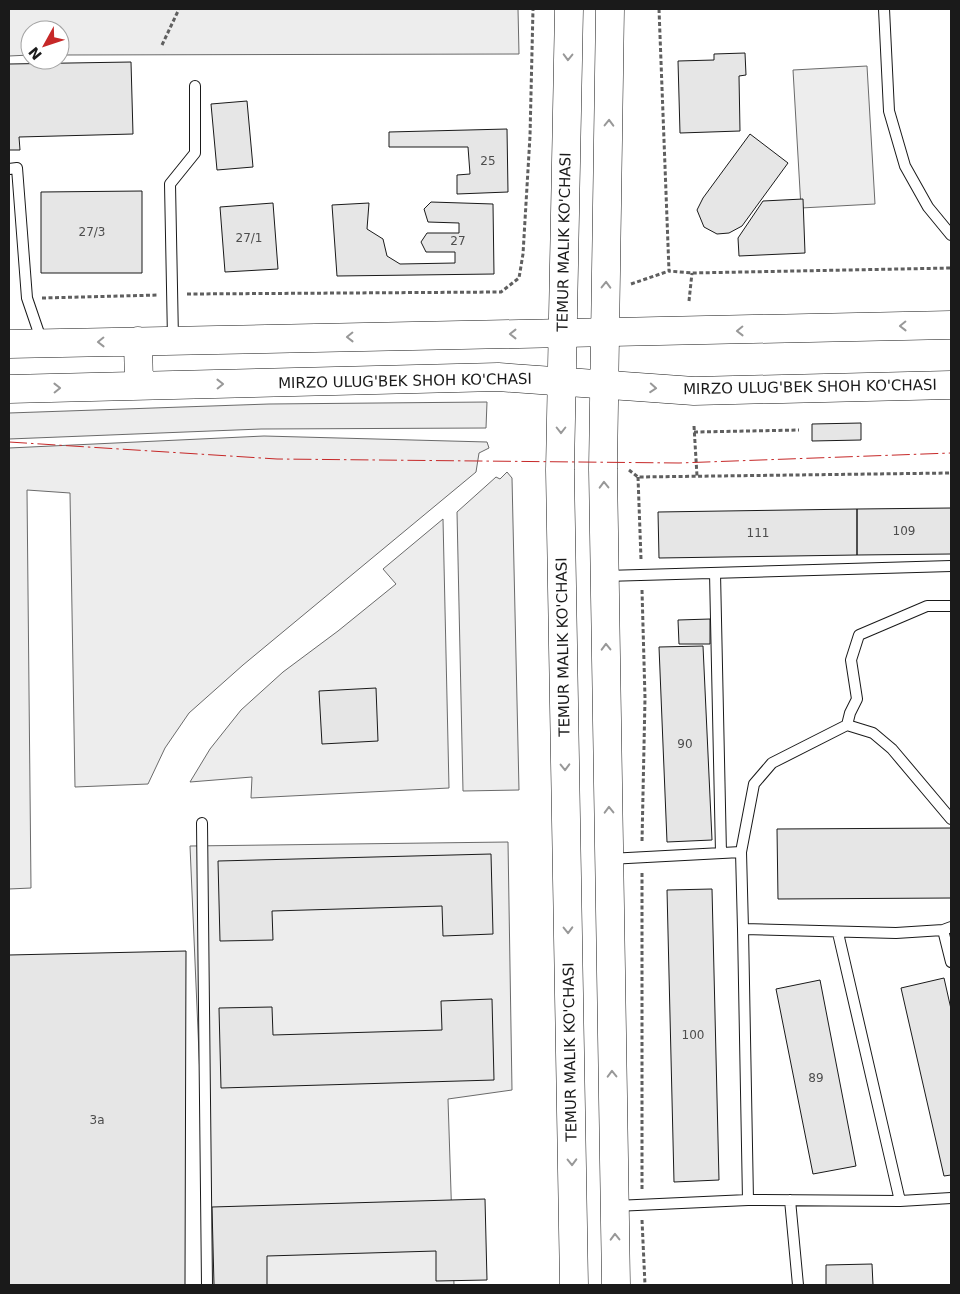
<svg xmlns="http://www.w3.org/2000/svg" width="960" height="1294" font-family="'DejaVu Sans',sans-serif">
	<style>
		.built { fill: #ededed; stroke: #6a6a6a }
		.building { fill: #e6e6e6; stroke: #1a1a1a }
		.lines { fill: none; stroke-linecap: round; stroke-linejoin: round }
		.service-casing { stroke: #1a1a1a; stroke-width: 12 }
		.primary-casing { stroke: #1a1a1a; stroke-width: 29 }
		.trunk-casing { stroke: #1a1a1a; stroke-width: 29 }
		.path { stroke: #5f5f5f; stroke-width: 3; stroke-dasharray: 4 2.5; stroke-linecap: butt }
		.service { stroke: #fff; stroke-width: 10 }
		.primary { stroke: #fff; stroke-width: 28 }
		.trunk { stroke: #fff; stroke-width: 28 }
		.power { stroke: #c62828; stroke-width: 1; stroke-dasharray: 18 4 2.5 4; stroke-linecap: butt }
		.oneway { stroke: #989898 }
		.labels { text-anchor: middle; stroke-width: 4; stroke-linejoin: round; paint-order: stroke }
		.number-label { font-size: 12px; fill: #4d4d4d }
		.street-label { font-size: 15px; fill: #1a1a1a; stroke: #fff }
	</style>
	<rect width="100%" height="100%" fill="#fff"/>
	<path class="built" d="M9,9H518L519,54L60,55V30H30V55L9,56Z
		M867,66L875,204L801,208L793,70Z
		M487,402L486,428L261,429L9,439V413L269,404Z
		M264,436L487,442L489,448L479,453L476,472L243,665L189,713L165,748L148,784L75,787L70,493L27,490L31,888L9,889V448Z
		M507,472L512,478L519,790L463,791L457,512L496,477L500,479Z
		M443,519L449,788L251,798L252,777L190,782L210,749L241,710L283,672L338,631L396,584L383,569Z
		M508,842L512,1090L448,1099L454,1285H209L190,846Z"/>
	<path class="building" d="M745,53L746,75L739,76L740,131L680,133L678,61L714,60V54Z
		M131,62L133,134L19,137L20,150H9V64Z
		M247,101L253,167L217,170L211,104Z
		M507,129L508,192L457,194V175L470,174L468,147H389V132Z
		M750,134L788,163L742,226L729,233L717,234L704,227L697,210L703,198Z
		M142,191V273H41V192Z
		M803,199L805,253L739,256L738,238L763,201Z
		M431,202L493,204L494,274L337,276L332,205L369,203L367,229L383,239L387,256L400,264L455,263V252H426L421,242L427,233H459V223L428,222L424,209Z
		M273,203L278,269L225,272L220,207Z
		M861,423V440L812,441V424Z
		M951,508V554L857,555V509Z
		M857,509V555L659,558L658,512Z
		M710,619V644H679L678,620Z
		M703,646L712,840L667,842L659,647Z
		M376,688L378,741L322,744L319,691Z
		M951,828V898L778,899L777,829Z
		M491,854L493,934L443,936L442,906L272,911L273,940L220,941L218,861Z
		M712,889L719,1180L674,1182L667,890Z
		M186,951L185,1285H9V955Z
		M944,978L951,1009V1175L944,1176L901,988Z
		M820,980L856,1166L813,1174L776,989Z
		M492,999L494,1080L221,1088L219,1008L272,1007L273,1035L442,1030L441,1001Z
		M485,1199L487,1280L436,1281V1251L267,1256V1285H214L212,1207Z
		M872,1264L873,1285H826V1265Z"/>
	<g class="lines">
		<defs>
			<path id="service" d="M884,9L889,111L905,166L928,207L951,235
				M9,169L17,168L27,298L42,342
				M173,339L170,184L195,153V86
				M715,573L721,853
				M605,576L951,566
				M951,606H927L859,635L851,660L857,699L850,713L847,725L873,733L892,749L951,819
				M202,823L207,1285
				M741,852L754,784L772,763L847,725
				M609,859L741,852L743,929
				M943,930L951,962
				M838,933L900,1201
				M748,1200L743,929L896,933L943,930L951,927
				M790,1200L798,1285
				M615,1206L748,1200L900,1201L951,1198"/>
			<path id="primary" d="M138,341L139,386
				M9,344C323,337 637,333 951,325
				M9,389L498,377L694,391L951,385"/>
			<path id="trunk" d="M569,9L560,470L574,1285
				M610,9L603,469L616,1285"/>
		</defs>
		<use href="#service" class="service-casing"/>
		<use href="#primary" class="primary-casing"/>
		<use href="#trunk" class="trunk-casing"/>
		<path class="path" d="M659,9L669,271L692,273L951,268
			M162,45L179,9
			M631,284L669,271
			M187,294L501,292L519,278L523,254L530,136L533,9
			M42,298L158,295
			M689,301L692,273
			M694,426L697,476
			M694,432L799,430
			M629,470L638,477L951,473
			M638,477L641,559
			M642,590L645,698L642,842
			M642,873V1189
			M642,1220L645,1285"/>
		<use href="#service" class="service"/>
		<use href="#primary" class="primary"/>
		<use href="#trunk" class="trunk"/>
		<path class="power" d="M9,442L277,459L679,463L951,453"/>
	</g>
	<defs><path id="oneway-chevron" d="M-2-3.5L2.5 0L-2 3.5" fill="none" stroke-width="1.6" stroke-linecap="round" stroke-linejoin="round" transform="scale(1.25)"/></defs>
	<g class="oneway">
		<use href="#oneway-chevron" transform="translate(568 57) rotate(91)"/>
		<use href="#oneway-chevron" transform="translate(609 123) rotate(-89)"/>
		<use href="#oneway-chevron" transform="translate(606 285) rotate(-89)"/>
		<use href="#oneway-chevron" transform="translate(903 326) rotate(179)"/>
		<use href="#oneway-chevron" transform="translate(740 331) rotate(179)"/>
		<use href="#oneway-chevron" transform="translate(513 334) rotate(-180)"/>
		<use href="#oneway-chevron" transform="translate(350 337) rotate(179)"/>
		<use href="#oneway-chevron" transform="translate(101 342) rotate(179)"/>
		<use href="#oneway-chevron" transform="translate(220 384) rotate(-1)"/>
		<use href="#oneway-chevron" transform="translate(57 388) rotate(-1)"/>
		<use href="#oneway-chevron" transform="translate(653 388) rotate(4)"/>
		<use href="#oneway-chevron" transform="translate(561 430) rotate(90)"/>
		<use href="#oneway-chevron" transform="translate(604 485) rotate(-91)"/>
		<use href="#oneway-chevron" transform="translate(606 647) rotate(-91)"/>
		<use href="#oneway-chevron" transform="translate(565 767) rotate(89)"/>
		<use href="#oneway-chevron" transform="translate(609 810) rotate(-91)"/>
		<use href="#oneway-chevron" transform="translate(568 930) rotate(89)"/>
		<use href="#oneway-chevron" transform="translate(612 1074) rotate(-91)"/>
		<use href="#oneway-chevron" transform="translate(572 1162) rotate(89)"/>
		<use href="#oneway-chevron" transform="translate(615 1237) rotate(-91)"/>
	</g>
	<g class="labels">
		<g class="number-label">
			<text x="488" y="165">25</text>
			<text x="92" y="236">27/3</text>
			<text x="249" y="242">27/1</text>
			<text x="458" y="245">27</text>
			<text x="904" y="535">109</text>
			<text x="758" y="537">111</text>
			<text x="685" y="748">90</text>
			<text x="693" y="1039">100</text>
			<text x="816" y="1082">89</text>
			<text x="97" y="1124">3а</text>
		</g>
		<g class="street-label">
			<text transform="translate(564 242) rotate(-89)" y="5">TEMUR MALIK KO'CHASI</text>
			<text transform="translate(405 381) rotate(-1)" y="5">MIRZO ULUG'BEK SHOH KO'CHASI</text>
			<text transform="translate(810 387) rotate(-1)" y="5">MIRZO ULUG'BEK SHOH KO'CHASI</text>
			<text transform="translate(563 647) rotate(-91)" y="5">TEMUR MALIK KO'CHASI</text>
			<text transform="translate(570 1052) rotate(-91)" y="5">TEMUR MALIK KO'CHASI</text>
		</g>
	</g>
	<rect width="960" height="1294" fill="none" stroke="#1a1a1a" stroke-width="20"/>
	<g transform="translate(45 45) rotate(230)"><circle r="24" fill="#ffffff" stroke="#a3a3a3"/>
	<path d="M0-4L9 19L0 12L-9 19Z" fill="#c62828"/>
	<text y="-8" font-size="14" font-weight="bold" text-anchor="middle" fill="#1a1a1a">N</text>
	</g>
</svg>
